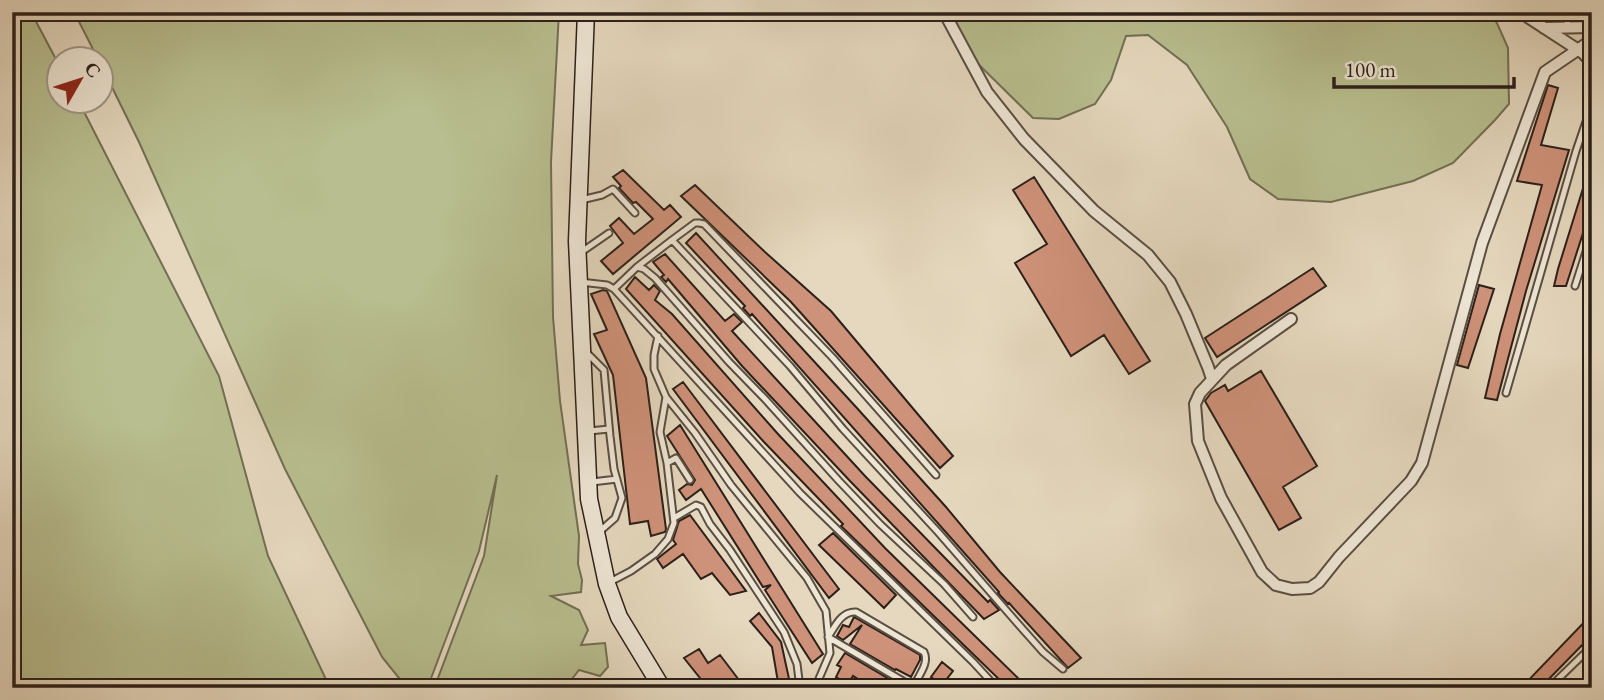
<svg xmlns="http://www.w3.org/2000/svg" width="1604" height="700" font-family="'EB Garamond',serif">
	<style>
		.green { fill: #b8be8f; stroke: #726f54; stroke-width: 2 }
		.building { fill: #ce9179; stroke: #2c201a; stroke-width: 2 }
		.lines { fill: none; stroke-linecap: round; stroke-linejoin: round }
		.lane-casing { stroke: #5a4e43; stroke-width: 9 }
		.street-casing { stroke: #5a4e43; stroke-width: 14 }
		.secondary-casing { stroke: #2c201a; stroke-width: 19 }
		.lane { stroke: #eee6d5; stroke-width: 5 }
		.street { stroke: #eee6d5; stroke-width: 10 }
		.secondary { stroke: #eee6d5; stroke-width: 16 }
	</style>
	<rect width="100%" height="100%" fill="#e5d8be"/>
	<filter id="stains"><feTurbulence type="fractalNoise" baseFrequency=".00286" numOctaves="4"/><feColorMatrix values="0 0 0 0 .2 0 0 0 0 .09 0 0 0 0 .02 0 0 0 .5 -.17"/></filter>
	<radialGradient id="worn" r=".72"><stop offset=".6" stop-color="#630" stop-opacity="0"/><stop offset="1" stop-color="#630" stop-opacity=".3"/></radialGradient>
	<path class="green" d="M12,12H31L59,65L60,102H79L219,376L268,556L330,688H12Z
		M74,12H559L551,162L553,317L560,401L579,536L578,564L582,580L581,592L551,596L579,610L588,630L581,645L605,643L608,667L600,676L579,670L565,688H437L435,686L484,556L497,475L479,551L430,681L421,688H407L382,657L285,469L139,142L102,67V60L98,59Z
		M947,12H1488L1497,23L1508,48L1509,104L1495,120L1453,163L1413,181L1331,202L1278,199L1250,179L1227,127L1187,65L1148,35L1126,36L1111,80L1095,104L1059,119L1033,118L966,52Z"/>
	<path class="building" d="M1548,85L1558,88L1541,145L1569,150L1526,291L1497,400L1485,398L1500,334L1542,185L1517,181Z
		M1589,169H1592V205L1566,286H1554L1558,269Z
		M623,170L664,210L670,205L681,217L613,274L601,261L623,243L610,226L619,218L634,234L653,219L636,202L633,203L619,188L621,186L613,177Z
		M1034,177L1150,361L1129,374L1104,335L1071,356L1015,263L1047,244L1013,190Z
		M695,185L765,252L831,311L953,456L940,468L791,302L681,196Z
		M696,233L856,407L946,507L1000,572L1081,658L1068,668L1009,603L1008,604L998,593L999,592L752,314L750,316L743,308L745,306L686,243Z
		M665,254L725,321L734,314L742,322L732,331L865,476L988,602L990,600L999,610L984,619L850,481L742,366L668,279L666,282L661,277L664,275L653,262Z
		M1313,268L1326,286L1217,357L1205,338Z
		M635,277L649,290L654,285L660,291L655,300L672,314L778,434L885,548L1028,688H1008L841,526L843,524L764,442L626,289Z
		M1479,285L1494,289L1468,368L1457,365Z
		M603,290L607,291L646,378L666,529L665,532L651,536L648,521L630,524L613,375L594,334L607,330L591,294Z
		M1261,371L1317,466L1283,487L1301,518L1279,530L1205,401L1211,393L1225,385L1228,391Z
		M683,382L839,589L829,598L673,389Z
		M680,425L823,654L812,663L765,590L771,585L763,587L701,489L686,500L679,490L687,484L692,485L695,480L667,436Z
		M690,515L746,591L730,595L712,573L701,579L683,554L663,568L657,559L676,544L673,540L679,521Z
		M833,533L896,595L884,608L819,545Z
		M759,613L781,642L791,688H779L772,647L750,621Z
		M1592,614V635L1540,688H1521Z
		M854,617L920,655V660L911,677L896,669L895,670L850,644L862,625L843,640L837,636L843,625L849,627Z
		M699,649L708,663L720,655L745,688H708L684,658Z
		M845,653L889,679L882,688H872L853,676L848,684L836,677L841,667L837,665Z
		M942,662L953,671L942,685L931,677Z"/>
	<g class="lines">
		<defs>
			<path id="lane" d="M1567,27L1568,12
				M581,200L602,195L613,189L635,213
				M672,240L695,223H699L704,224L832,357L936,475
				M580,253L609,233
				M637,267L672,240L790,366L843,429L938,532L1019,625L1043,652L1063,669
				M580,282L607,285L614,289L800,493L973,662L997,688
				M1575,286L1592,233
				M614,289L637,267L644,269L655,278L729,362L765,399L839,481L880,524L944,584L973,617
				M658,336L654,355V369L666,397L695,433L731,485L807,578L826,611L830,653L815,688
				M586,352L604,370L610,436L614,469L622,498L615,518L599,532
				M1506,393L1576,151L1592,104
				M589,431L609,429
				M667,463L676,458L690,480
				M592,482L617,479
				M674,518L696,505L701,507L710,524L730,550L784,632L797,664L800,688
				M610,582L631,571L655,554L668,539L674,523L667,463L660,432L666,397
				M949,684L956,688
				M913,688C917,677 930,664 924,652L856,612C841,611 835,627 828,637L913,687
				M1549,688L1592,646"/>
			<path id="street" d="M944,12L987,92L1024,139L1094,211L1148,255L1170,282L1186,314L1208,367L1212,379
				M1520,12L1583,53L1592,63
				M1544,28L1592,27
				M1291,319L1226,365L1200,393L1195,404L1198,441L1221,498L1262,572L1276,585L1292,589L1310,588L1319,582L1339,557L1411,481L1422,463L1482,243L1545,72L1592,40"/>
			<path id="secondary" d="M586,12L577,241L589,499L607,584L619,617L662,688"/>
		</defs>
		<use href="#lane" class="lane-casing"/>
		<use href="#street" class="street-casing"/>
		<use href="#secondary" class="secondary-casing"/>
		<use href="#lane" class="lane"/>
		<use href="#street" class="street"/>
		<use href="#secondary" class="secondary"/>
	</g>
	<rect width="1604" height="700" fill="none" stroke="#e5d8be" stroke-width="42"/>
	<rect x="14" y="14" width="1576" height="672" fill="none" stroke="#2c201a" stroke-width="3.5"/>
	<rect x="21" y="21" width="1562" height="658" fill="none" stroke="#2c201a" stroke-width="2"/>
	<g transform="translate(80 80) rotate(51)"><circle r="33" fill="#eee6d5" stroke="#a0978a" stroke-width="2"/>
	<path d="M0-5L12 26L0 18L-12 26Z" fill="#8f2418"/>
	<text y="-10" font-size="19" font-weight="bold" text-anchor="middle" fill="#2c201a">С</text>
	</g>
	<path d="M1334 77v10h180v-10" fill="none" stroke="#2c201a" stroke-width="3.5"/>
	<text x="1345" y="77" font-size="21" fill="#2c201a" stroke="#eee6d5" stroke-width="5" paint-order="stroke">100 m</text>
	<rect width="100%" height="100%" filter="url(#stains)"/>
	<rect width="100%" height="100%" fill="url(#worn)"/>
</svg>
